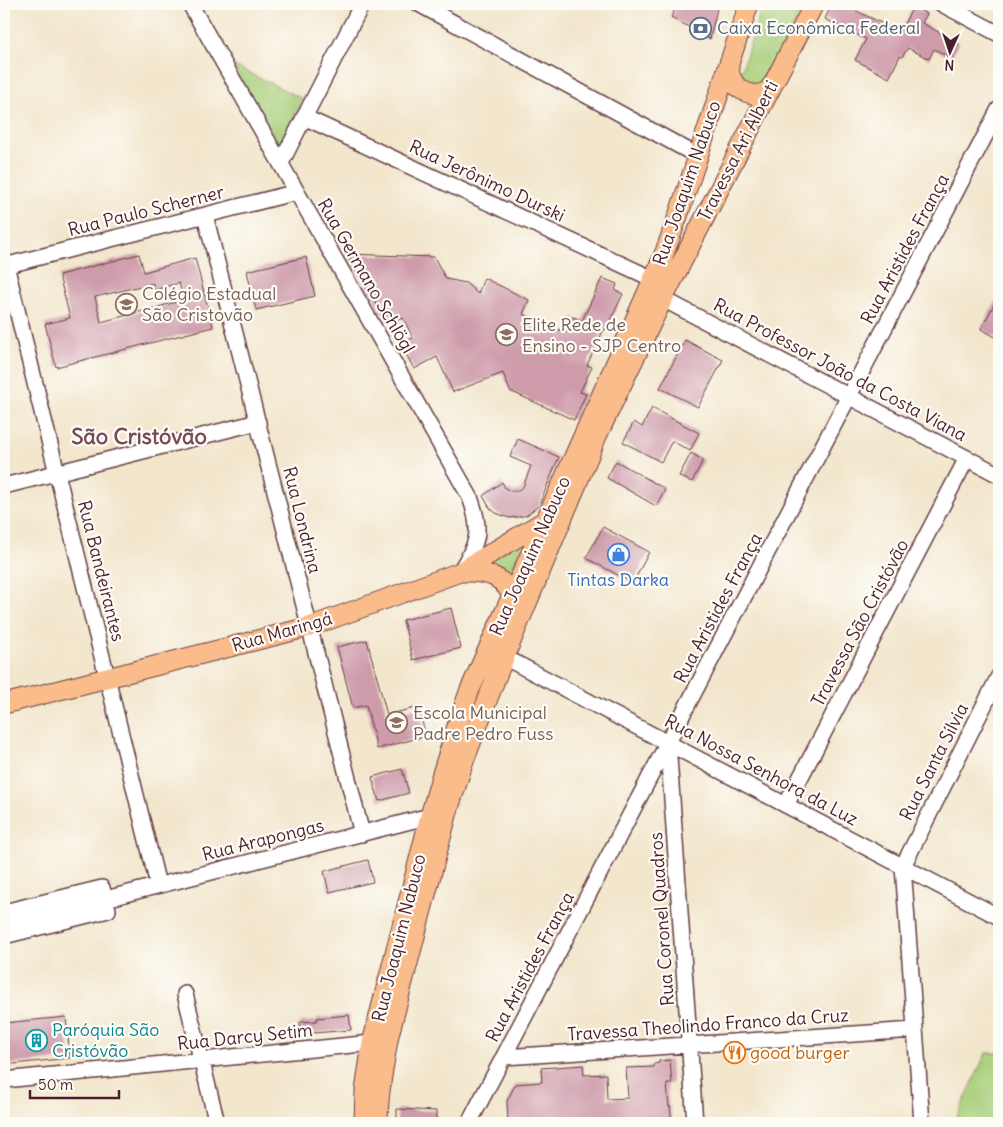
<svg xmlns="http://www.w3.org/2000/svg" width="1003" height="1127" font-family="Delius,sans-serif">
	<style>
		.green { fill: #a6cd77; stroke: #787651 }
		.building { fill: #ce9baa; fill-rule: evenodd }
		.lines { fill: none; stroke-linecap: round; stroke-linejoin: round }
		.minor-casing { stroke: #633d43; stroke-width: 18 }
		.major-casing { stroke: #633d43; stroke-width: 21 }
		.minor { stroke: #fff; stroke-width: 15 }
		.major { stroke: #fabc8b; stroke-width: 19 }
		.labels { text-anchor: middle; stroke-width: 4.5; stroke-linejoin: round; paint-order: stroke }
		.service-label { font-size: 18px; fill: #4e5e75; stroke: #fdfcf7; text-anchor: start }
		.street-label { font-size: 18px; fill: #4a1f2b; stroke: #fdfcf7 }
		.education-label { font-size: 18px; fill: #785e54; stroke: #fdfcf7; text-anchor: start }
		.shop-label { font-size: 18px; fill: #366cbe; stroke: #fdfcf7 }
		.culture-label { font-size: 18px; fill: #0d838f; stroke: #fdfcf7; text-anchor: start }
		.food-label { font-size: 18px; fill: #c56008; stroke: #fdfcf7; text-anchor: start }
		.district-label { font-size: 22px; font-weight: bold; fill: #784a57; stroke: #fdfcf7 }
	</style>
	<rect width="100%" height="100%" fill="#fdfcf7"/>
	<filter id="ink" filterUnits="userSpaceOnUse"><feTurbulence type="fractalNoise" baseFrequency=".02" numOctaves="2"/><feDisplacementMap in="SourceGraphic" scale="10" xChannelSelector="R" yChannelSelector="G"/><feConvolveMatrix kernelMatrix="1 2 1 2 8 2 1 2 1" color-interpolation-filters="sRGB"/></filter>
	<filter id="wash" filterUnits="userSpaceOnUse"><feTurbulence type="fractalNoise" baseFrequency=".0096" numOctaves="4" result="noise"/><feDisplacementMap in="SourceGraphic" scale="20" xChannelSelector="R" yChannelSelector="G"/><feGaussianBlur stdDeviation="1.12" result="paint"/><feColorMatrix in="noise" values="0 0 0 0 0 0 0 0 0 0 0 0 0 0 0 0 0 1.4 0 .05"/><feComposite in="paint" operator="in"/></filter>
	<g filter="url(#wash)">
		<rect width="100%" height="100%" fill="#f2e6cc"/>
		<path class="green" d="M763,4H805L764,81L761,85L749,88L741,77V72Z
			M233,65L303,99L280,146Z
			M525,539L507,581L484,563Z
			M986,1053H999V1123H954Z"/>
		<g id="blocks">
			<path class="building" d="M678,4H718L710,39L671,17Z
				M832,4H842L900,32L913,7L927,14L922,23L959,43L951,58L934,49L929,59L908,48L902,57L900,56L889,78L855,60L866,39L825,19Z
				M139,254L144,272L195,258L213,327L56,367L45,324L70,318L59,275ZM153,283L154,290L179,283L184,300L101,322L95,297Z
				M347,254L434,257L446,279L466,283L478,294L484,278L529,300L523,314L566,333L573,317L582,321L602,278L617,284L615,290L623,294L606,330L604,329L587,365L592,367L580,392L586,394L574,420L510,391L503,373L453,392L437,357L414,369L400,343L413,338L403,318L387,322Z
				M306,257L315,296L256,310L247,271Z
				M999,295V339L981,329Z
				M685,340L723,360L698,407L660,388Z
				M652,408L699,433L690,451L672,441L661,462L623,442L634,422L642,427Z
				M518,439L559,457L539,505L527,515L518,517L509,518L496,513L490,508L483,496L502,482L505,488L510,491H518L523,487L531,466L510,457Z
				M691,453L703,460L692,482L679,476Z
				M616,461L665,489L656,506L607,478Z
				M603,527L649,552L633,583L586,558Z
				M451,608L461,648L413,660L403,620Z
				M367,640L387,715L418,707L426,736L377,749L366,705L353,708L337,647Z
				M402,769L409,793L379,801L372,777Z
				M368,860L373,882L329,892L324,871Z
				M349,1015L351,1030L301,1034L300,1022L317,1021V1018Z
				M66,1017L70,1058L4,1065V1023Z
				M670,1060L672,1084H667L669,1107L670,1106L672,1123H609V1121L586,1122V1123H508L507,1101L514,1087L516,1084L542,1082L541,1068L583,1065L584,1075L606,1074L607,1099L628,1098L626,1068L654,1067V1064L659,1063V1061Z
				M397,1109L436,1111V1123H397Z"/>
		</g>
	</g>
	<g filter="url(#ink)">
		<use href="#blocks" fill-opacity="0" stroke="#633d43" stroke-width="1"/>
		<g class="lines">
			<defs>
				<path id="minor" d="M190,4L470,497C482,530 479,542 460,571
					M419,4L698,156
					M942,4L999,34
					M304,117L653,279
					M281,163L362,4
					M205,215L362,834
					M6,265L158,885
					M4,266L297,192
					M663,299L999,475
					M4,486L258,422
					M504,657L999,917
					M668,743L695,1123
					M786,805L967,458
					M4,912L102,888L108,910L4,936
					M4,925L430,816
					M185,994L217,1123
					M504,1057L915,1030
					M4,1080L372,1043
					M469,1123L999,109
					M922,1123L903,866L999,676"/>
				<path id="major" d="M729,63C729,69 729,74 732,79C737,91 755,99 767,91C769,89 771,87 772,85
					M460,572C488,571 505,575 516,604
					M4,704L309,627L460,572L546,520
					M364,1123L365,1091L372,1043L430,816L441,777L458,723L469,692L480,667L663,257L678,216L749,4
					M378,1123C378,1093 384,1064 389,1035L448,811L464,761L497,675L597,436L663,299L814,4"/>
			</defs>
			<use href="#minor" class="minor-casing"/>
			<use href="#major" class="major-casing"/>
			<use href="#minor" class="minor"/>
			<use href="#major" class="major"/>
		</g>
	</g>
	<defs>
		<symbol id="bank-ring" viewBox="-11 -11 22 22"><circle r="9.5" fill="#fdfcf7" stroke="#5c6f8a" stroke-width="1.5"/><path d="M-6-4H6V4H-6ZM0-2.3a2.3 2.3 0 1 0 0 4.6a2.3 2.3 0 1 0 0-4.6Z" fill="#5c6f8a"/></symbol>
		<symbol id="school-ring" viewBox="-11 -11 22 22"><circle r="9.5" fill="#fdfcf7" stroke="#8d6e63" stroke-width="1.5"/><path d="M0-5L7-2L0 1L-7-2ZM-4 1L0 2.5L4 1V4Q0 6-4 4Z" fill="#8d6e63"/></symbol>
		<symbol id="shop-ring" viewBox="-11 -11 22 22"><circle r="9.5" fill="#fdfcf7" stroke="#3f7fe0" stroke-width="1.5"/><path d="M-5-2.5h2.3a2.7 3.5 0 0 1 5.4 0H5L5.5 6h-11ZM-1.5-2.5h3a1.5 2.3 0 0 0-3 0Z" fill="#3f7fe0"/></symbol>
		<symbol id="building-ring" viewBox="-11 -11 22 22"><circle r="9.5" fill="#fdfcf7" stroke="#0f9aa8" stroke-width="1.5"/><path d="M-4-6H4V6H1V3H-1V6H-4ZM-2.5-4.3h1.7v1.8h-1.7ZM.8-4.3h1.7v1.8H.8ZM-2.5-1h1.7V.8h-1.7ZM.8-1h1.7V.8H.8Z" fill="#0f9aa8"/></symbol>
		<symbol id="restaurant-ring" viewBox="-11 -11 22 22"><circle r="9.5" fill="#fdfcf7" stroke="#e8710a" stroke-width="1.5"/><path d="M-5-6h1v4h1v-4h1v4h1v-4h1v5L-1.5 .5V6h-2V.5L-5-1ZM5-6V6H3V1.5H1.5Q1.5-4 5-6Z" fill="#e8710a"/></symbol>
	</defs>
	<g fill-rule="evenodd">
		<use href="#bank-ring" x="688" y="16" width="25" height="25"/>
		<use href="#school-ring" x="114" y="292" width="25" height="25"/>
		<use href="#school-ring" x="494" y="322" width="25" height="25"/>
		<use href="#shop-ring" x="606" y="542" width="25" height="25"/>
		<use href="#school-ring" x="384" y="710" width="25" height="25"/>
		<use href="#building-ring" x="24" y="1028" width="25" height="25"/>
		<use href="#restaurant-ring" x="722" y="1040" width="25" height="25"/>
	</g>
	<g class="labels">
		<g class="service-label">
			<text x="717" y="34">Caixa Econômica Federal</text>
		</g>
		<g class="street-label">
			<text transform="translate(738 151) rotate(-63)" y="6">Travessa Ari Alberti</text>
			<text transform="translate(487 181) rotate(25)" y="6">Rua Jerônimo Durski</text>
			<text transform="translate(687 183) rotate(-71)" y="6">Rua Joaquim Nabuco</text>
			<text transform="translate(146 211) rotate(-14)" y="6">Rua Paulo Scherner</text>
			<text transform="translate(905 249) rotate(-62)" y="6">Rua Aristides França</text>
			<text transform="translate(366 276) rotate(60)" y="6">Rua Germano Schlögl</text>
			<text transform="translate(840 370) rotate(28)" y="6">Rua Professor João da Costa Viana</text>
			<text transform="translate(302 520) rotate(76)" y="6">Rua Londrina</text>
			<text transform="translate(530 556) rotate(-66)" y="6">Rua Joaquim Nabuco</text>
			<text transform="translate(101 571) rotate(76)" y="6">Rua Bandeirantes</text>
			<text transform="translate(718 608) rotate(-62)" y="6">Rua Aristides França</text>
			<text transform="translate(860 623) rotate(-62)" y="6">Travessa São Cristóvão</text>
			<text transform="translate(282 632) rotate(-16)" y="6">Rua Maringá</text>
			<text transform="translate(934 762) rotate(-63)" y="6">Rua Santa Sílvia</text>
			<text transform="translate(761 770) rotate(28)" y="6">Rua Nossa Senhora da Luz</text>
			<text transform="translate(263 840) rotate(-14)" y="6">Rua Arapongas</text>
			<text transform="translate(662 919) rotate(-94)" y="6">Rua Coronel Quadros</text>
			<text transform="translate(399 938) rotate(-76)" y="6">Rua Joaquim Nabuco</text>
			<text transform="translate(530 967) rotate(-62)" y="6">Rua Aristides França</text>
			<text transform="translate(708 1025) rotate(-4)" y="6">Travessa Theolindo Franco da Cruz</text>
			<text transform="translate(245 1037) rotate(-6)" y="6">Rua Darcy Setim</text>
		</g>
		<g class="education-label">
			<text x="142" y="300">Colégio Estadual<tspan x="142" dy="21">São Cristovão</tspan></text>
			<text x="522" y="331">Elite Rede de<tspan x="522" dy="21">Ensino - SJP Centro</tspan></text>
			<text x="413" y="719">Escola Municipal<tspan x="413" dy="21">Padre Pedro Fuss</tspan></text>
		</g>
		<g class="shop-label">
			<text x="618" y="586">Tintas Darka</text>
		</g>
		<g class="culture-label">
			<text x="52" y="1036">Paróquia São<tspan x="52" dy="21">Cristóvão</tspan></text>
		</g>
		<g class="food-label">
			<text x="750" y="1059">good burger</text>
		</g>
		<g class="district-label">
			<text x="139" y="444">São Cristóvão</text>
		</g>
	</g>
	<rect width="1003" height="1127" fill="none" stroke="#fdfcf7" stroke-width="20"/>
	<g transform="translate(950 52) rotate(183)" stroke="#fdfcf7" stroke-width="4" paint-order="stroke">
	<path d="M0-4L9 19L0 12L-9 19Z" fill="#4a1f2b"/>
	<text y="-8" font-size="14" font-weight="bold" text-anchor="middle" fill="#4a1f2b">N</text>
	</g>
	<path d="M30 1090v8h89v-8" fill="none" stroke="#4a1f2b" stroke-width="2.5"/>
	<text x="38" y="1090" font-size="15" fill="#4a1f2b" stroke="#fdfcf7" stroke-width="4" paint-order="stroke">50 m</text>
</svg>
